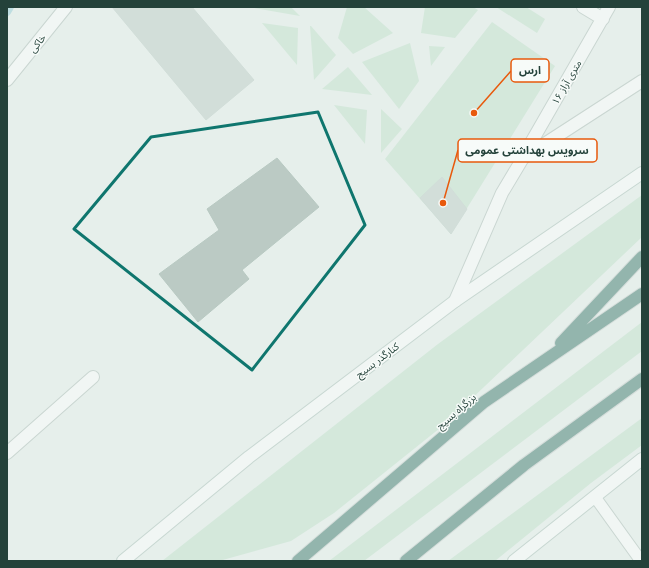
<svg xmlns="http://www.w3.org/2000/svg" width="649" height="568" font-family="Helvetica,'Noto Sans Arabic',sans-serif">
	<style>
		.green { fill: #bfe0c8 }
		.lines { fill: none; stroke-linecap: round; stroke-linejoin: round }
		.stream { stroke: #8ec9d4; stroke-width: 8 }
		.building { fill: #bbcac4; stroke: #b8c9c2 }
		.lane-casing { stroke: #a8b8b2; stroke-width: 13 }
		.street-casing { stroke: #a8b8b2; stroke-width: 14 }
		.secondary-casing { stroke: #a4bbb3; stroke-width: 14 }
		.highway-casing { stroke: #c2cac8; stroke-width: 14 }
		.lane { stroke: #fff; stroke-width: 11 }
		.street { stroke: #fff; stroke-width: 12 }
		.secondary { stroke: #fff; stroke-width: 12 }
		.highway { stroke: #2f6f62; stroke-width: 12 }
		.marked { fill: none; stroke: #0f766e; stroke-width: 3; stroke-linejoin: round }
		.labels { text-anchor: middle; stroke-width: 3; stroke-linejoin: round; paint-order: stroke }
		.street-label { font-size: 10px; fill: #24423a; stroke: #f7fbf9 }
		.leader { fill: none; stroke: #e8590c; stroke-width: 1.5 }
		.callout-dot { fill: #e8590c; stroke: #f7fbf9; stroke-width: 1.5 }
		.callout { fill: #f7fbf9; stroke: #e8590c; stroke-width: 1.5 }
		.callout-label { font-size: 11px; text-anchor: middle; font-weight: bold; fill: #24423a }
	</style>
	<rect width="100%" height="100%" fill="#e6efeb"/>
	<path class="green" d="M249,7H291L300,16Z
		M347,7H364L393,33L353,54L338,38Z
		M425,7H473L478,10L455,38L421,33Z
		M496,7H526L545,19L537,33Z
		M492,22L555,66L451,234L385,159Z
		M262,23L298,28L297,65Z
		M311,26L336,55L314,80L310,26Z
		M410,43L419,81L399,109L362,62Z
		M429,46L445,47L431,66Z
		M348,67L372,95L322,89Z
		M334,105L367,110L365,144Z
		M381,109L402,129L381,153Z
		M642,195V237L445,424L334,513L291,541L219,561H162L438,344Z
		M642,322V351L364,561H329Z
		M642,418V445L591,483L495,561H448Z"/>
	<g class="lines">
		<path class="stream" d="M7,12L10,7"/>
	</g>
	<path class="building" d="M112,7H192L254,80L206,120Z
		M277,158L319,207L242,270L249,279L198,322L159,274L219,230L207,209Z
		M442,177L467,209L451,234L420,198Z"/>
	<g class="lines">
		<defs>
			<path id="lane" d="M595,497L641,561"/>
			<path id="street" d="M583,7L603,19
				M7,80L66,7
				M524,155L609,7
				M455,301L502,193L523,158L642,81
				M7,453L93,377"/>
			<path id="secondary" d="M123,561L249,457L455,301L642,173
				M514,561L642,459"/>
			<path id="highway" d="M561,343L642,257
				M298,561L484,402L642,294
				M406,561L524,465L642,379"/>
		</defs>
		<use href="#lane" class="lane-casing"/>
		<use href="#street" class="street-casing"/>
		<use href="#secondary" class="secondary-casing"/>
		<use href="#highway" class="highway-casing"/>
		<use href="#lane" class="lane"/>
		<use href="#street" class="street"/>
		<use href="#secondary" class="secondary"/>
		<use href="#highway" class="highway"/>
	</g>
	<path d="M0 0H649V568H0ZM318,112L365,225L252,370L74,229L151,137Z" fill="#e6efeb" fill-opacity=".55" fill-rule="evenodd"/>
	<path class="marked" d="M318,112L365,225L252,370L74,229L151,137Z"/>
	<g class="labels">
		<g class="street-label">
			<text transform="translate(37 43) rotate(-51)" y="4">خاکی</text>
			<text transform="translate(566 82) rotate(-60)" y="4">۱۶ متری آراز</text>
			<text transform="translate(377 360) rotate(-37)" y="4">کنارگذر بسیج</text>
			<text transform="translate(456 411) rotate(-41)" y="4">بزرگراه بسیج</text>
		</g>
	</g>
	<path class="leader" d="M474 113L511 71M443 203L458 150"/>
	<g class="callout-dot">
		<circle cx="474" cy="113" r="4"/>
		<circle cx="443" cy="203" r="4"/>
	</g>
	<g class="callout">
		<rect x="511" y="59" width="38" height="23" rx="4"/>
		<rect x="458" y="139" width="139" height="23" rx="4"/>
	</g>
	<g class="callout-label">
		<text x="530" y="74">ارس</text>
		<text x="527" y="154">سرویس بهداشتی عمومی</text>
	</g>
	<rect width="649" height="568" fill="none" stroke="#24423a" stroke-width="16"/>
</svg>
